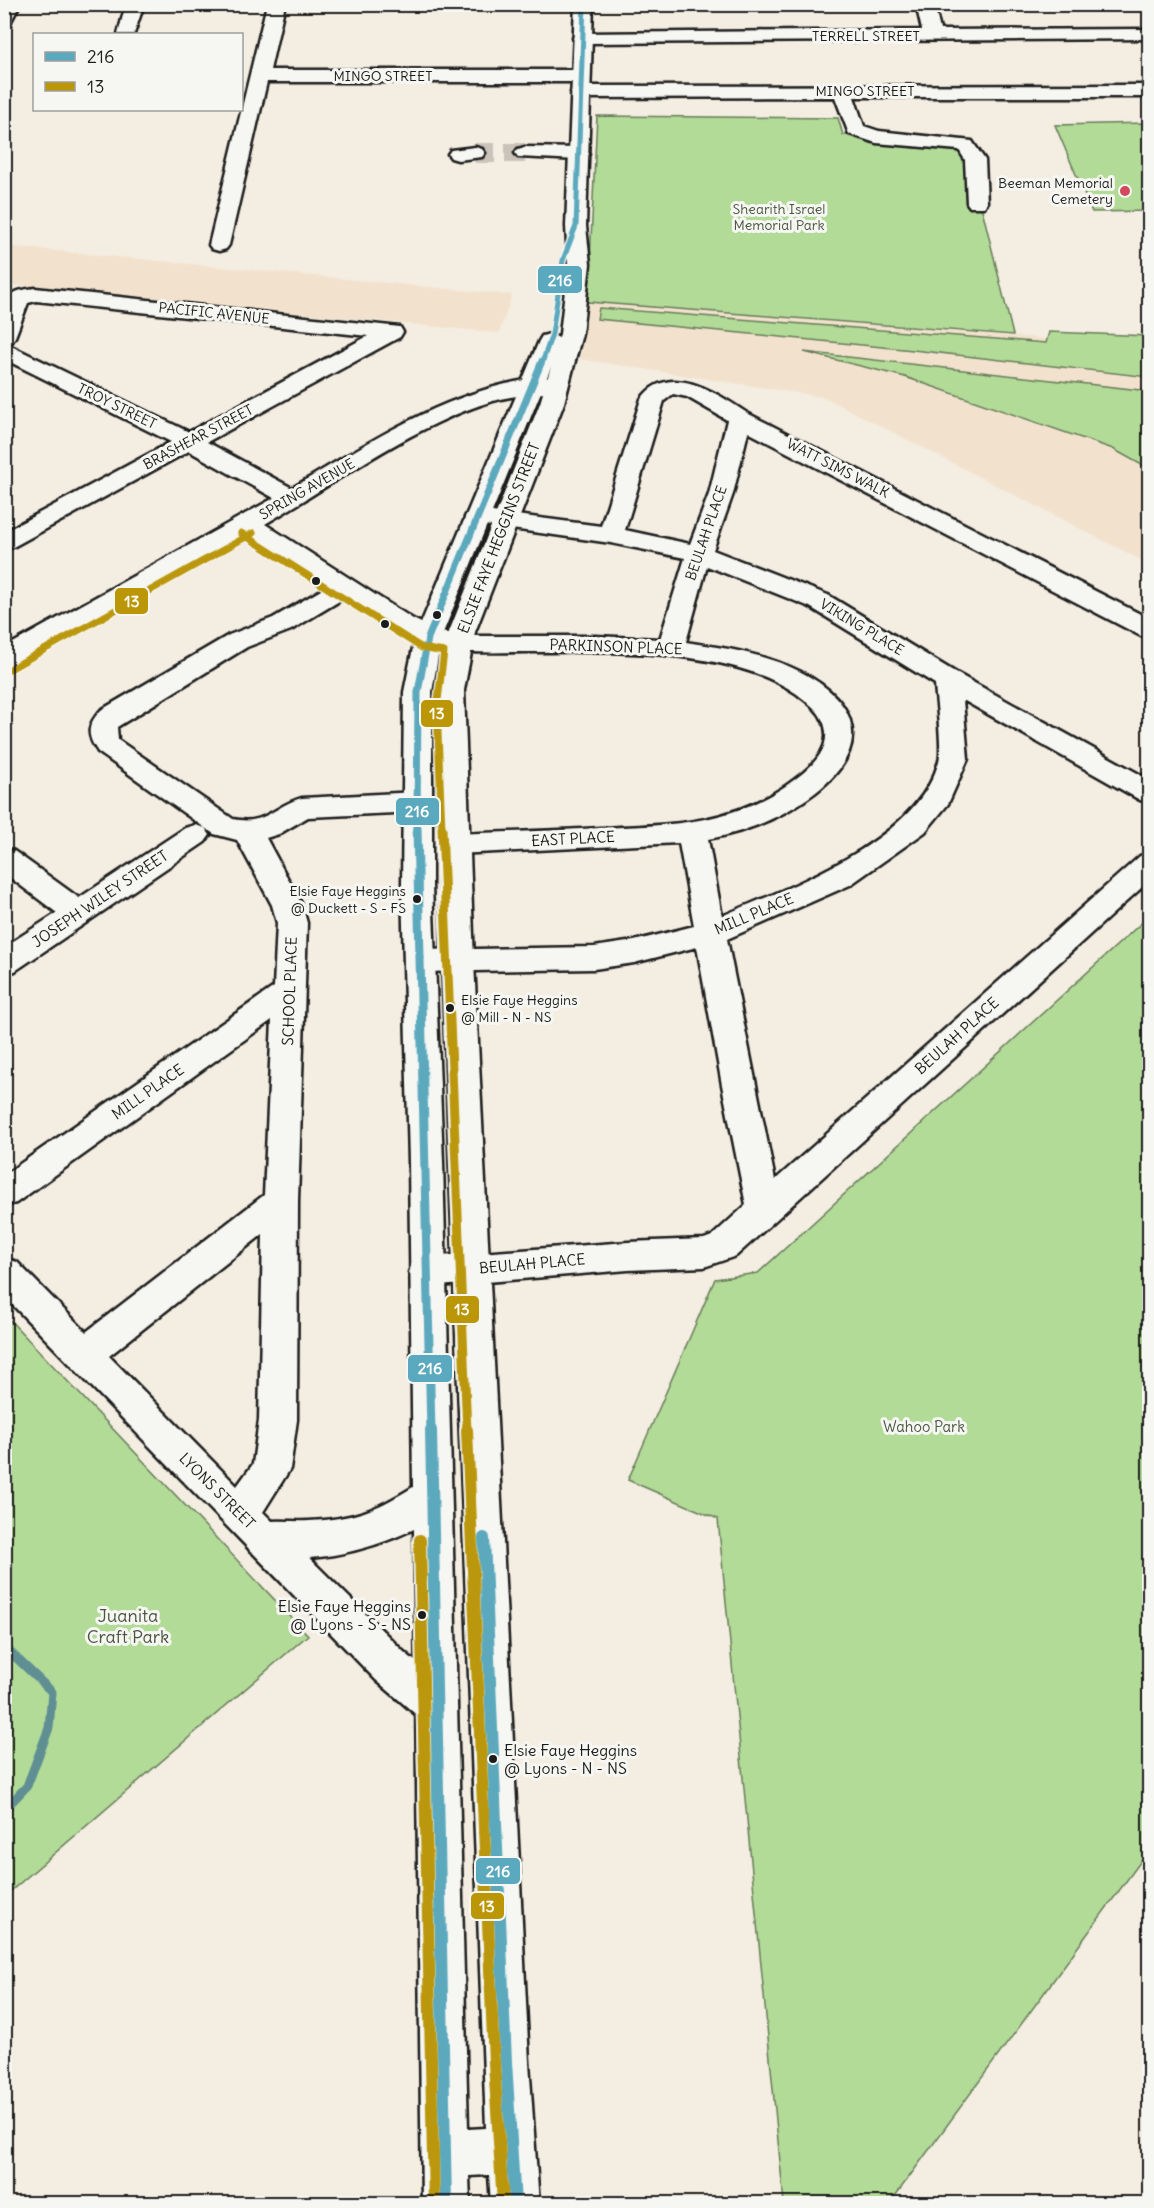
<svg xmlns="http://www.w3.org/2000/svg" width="1154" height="2208" font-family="Delius,sans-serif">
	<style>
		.built { fill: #f2e2cd }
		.green { fill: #b2db97; stroke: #677c5a; stroke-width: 1.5 }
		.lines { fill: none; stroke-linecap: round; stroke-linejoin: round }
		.stream { stroke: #5f8f93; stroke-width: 9 }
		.minor-tunnel { stroke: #c9c3ba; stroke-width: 20; stroke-dasharray: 20 10; stroke-linecap: butt }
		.minor-casing { stroke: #1c1c1c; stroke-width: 5 }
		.major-casing { stroke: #1c1c1c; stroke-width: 5 }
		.minor { fill: #f6f6f2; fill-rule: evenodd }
		.major { fill: #f6f6f2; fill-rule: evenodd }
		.bus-1-far3-casing { stroke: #f6f6f2; stroke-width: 8 }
		.bus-1-far2-casing { stroke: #f6f6f2; stroke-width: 10 }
		.bus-1-far1-casing { stroke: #f6f6f2; stroke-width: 14 }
		.bus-1-casing { stroke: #f6f6f2; stroke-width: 16 }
		.bus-2-far2-casing { stroke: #f6f6f2; stroke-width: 10 }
		.bus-2-far1-casing { stroke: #f6f6f2; stroke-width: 14 }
		.bus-2-casing { stroke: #f6f6f2; stroke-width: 16 }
		.bus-1-far3 { stroke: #5ba9be; stroke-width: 5 }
		.bus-1-far2 { stroke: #5ba9be; stroke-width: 7 }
		.bus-1-far1 { stroke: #5ba9be; stroke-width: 9 }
		.bus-1 { stroke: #5ba9be; stroke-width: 12 }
		.bus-2-far2 { stroke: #bb9708; stroke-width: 7 }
		.bus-2-far1 { stroke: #bb9708; stroke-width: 9 }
		.bus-2 { stroke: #bb9708; stroke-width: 12 }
		.poi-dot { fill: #d1495b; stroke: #f6f6f2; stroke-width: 2 }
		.bus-dot { fill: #1c1c1c; stroke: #f6f6f2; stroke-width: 2 }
		.labels { text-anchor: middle; stroke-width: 6; stroke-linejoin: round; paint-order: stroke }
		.far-street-label { font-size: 14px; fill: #1c1c1c; stroke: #f6f6f2 }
		.far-poi-label { font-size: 14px; fill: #1c1c1c; stroke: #f6f6f2; text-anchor: end }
		.far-park-label { font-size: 14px; fill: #495541; stroke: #f6f6f2 }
		.bus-label { font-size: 14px; fill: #1c1c1c; stroke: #f6f6f2; text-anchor: end }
		.street-label { font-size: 15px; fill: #1c1c1c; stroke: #f6f6f2 }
		.park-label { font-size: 15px; fill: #495541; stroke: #f6f6f2 }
		.near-bus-label { font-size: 16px; fill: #1c1c1c; stroke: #f6f6f2; text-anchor: end }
		.near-park-label { font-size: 18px; fill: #495541; stroke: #f6f6f2 }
		.line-badge { stroke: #f6f6f2; stroke-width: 2 }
		.badge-label { font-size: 16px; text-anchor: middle; font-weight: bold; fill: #fff }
	</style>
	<rect width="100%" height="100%" fill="#f4ede1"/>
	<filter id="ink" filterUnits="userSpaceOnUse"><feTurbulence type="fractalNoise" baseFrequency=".0167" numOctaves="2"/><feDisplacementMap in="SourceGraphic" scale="12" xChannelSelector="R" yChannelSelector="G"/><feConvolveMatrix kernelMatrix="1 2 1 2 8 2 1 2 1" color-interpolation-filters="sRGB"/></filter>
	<g filter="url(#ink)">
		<path class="built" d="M4,246H5L512,295L499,333L5,284Z
			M588,302L1149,347V564L824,397L580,359Z"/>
		<path class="green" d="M597,116L838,118L843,135L959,143L983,213L1013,335L588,302Z
			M1149,123V211L1092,212L1055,125Z
			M599,308L1046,343L1049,332L1149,336V377L913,350L597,319Z
			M804,352L1149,391V469L1113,449L905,377Z
			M1149,916V1850L890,2203H784L718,1519L628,1480L715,1279L758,1273Z
			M4,1314L308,1635L5,1896H4Z"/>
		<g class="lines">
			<path class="stream" d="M4,1646L52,1692L49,1728L27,1786L4,1810"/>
			<path class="minor-tunnel" d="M475,153H525"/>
			<defs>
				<path id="minor" d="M4,4H20L10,23L4,24Z
					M126,4H144L134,34H118Z
					M267,4H285L270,70H581L588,72L590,76L588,80L581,82H267L229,245L226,249L219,251L212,249L209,245Z
					M916,4H934L940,30L1150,29V39L582,43L576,42L573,38L576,34L582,33L922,30Z
					M1150,85V97H854L864,126L879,131L972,141L985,160L987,203L984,207H970L967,203L965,160L959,150L876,143L849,134L835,97L580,98L573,96L571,92L573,88L580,86Z
					M475,147L482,149L485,153L482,157L458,160L451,158L448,154L451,150Z
					M525,147L579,148L586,150L589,154L586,158L579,160L518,157L515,153L518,149Z
					M35,288L400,327L403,332L400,337L207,442L292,488C362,447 427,403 506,384C524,380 547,375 565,379L568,384L565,389C541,395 517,394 493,401C413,425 337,482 265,524L413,619L440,632L474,636H595L660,639L685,558L611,543L477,524L468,522L465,517L468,512L477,510L601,526L641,399C669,360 718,394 747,413L1150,619V638L1141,636L748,432L733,494L713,550L828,595L958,674L1150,780V802L1140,800L963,700L968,759L948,804L925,832L850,885L727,939L775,1180L1140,856L1150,853V880L736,1256L704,1267L628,1270L427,1287L414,1282L409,1272L414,1262L427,1257L628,1242L704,1239L712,1236L746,1205L722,1085L697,947L634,963L594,969L419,972L408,969L404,961L408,953L419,950L594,947L634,941L694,926L679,843L455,854L445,851L440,844L445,837L455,834C503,832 552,831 600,828C668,825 726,825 784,787C806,772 836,750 823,721C818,709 807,702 797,694C729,647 609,652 528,652C500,652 472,654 444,649C406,643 378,617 346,597L291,630L247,647L117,727L118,740L233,819C266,826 273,806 302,798L417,792L427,795L431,802L427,809L417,812L308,817L279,834L266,838L302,905L307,923L298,1201L297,1420L290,1469L263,1512L404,1652L450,1690L456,1704L450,1718L435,1724L420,1718L376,1680L4,1296V1258L17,1262L86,1332L264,1195L272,1020L16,1203L4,1206V1175L274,987L277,923L272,905L237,840L214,834L205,828L210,835L205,842L15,971L4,974V947L57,913L4,873V848L14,851L79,898L185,828L195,825L205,828L98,752C86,735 87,725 101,710L229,635L273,618L328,586L247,534L13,665L4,667V648L274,498L189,451L13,547L4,549V532L171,442L4,359C4,345 0,302 12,294C18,290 28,289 35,288ZM36,301L368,336L189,432L5,343L12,342L15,337L28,303ZM673,394L687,397L727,420L709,494L690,544L625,530L664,401ZM707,566L810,607L935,684C936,702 943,746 939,761C918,841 792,886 722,916L708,839C747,832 785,816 816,792C871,749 861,703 801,672C766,654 725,648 686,642ZM263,1234L259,1420L253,1464L237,1486L109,1356Z"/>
				<path id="major" d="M575,4H593L586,226L590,264L582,334L564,403L475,632L464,690L474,962L529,2062L539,2204H491L489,2175L469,2176L470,2204H422L414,1529C369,1551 299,1569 250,1551L244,1538L250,1525C269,1518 289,1522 309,1521C355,1519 376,1510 413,1487L409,1162L402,885L404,692L415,638L539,341L542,336L550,334L559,338L560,334L568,264L566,226ZM551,367L540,403L449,632L436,690L442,962L486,2128L468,2129L443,1162L432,885V692L441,638Z"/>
			</defs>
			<use href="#minor" class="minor-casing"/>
			<use href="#major" class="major-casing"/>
			<use href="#minor" class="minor"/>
			<use href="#major" class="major"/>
			<defs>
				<path id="bus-1-far3" d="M542,363L552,334L563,260L576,226L584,4"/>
				<path id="bus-1-far2" d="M417,829L418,692L428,638L542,361"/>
				<path id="bus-1-far1" d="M417,828L431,1432"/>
				<path id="bus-1" d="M431,1430L446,2204
					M484,1538L506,2062L515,2204"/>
				<path id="bus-2-far2" d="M241,533L422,648L444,652L437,708L442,829
					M10,669L253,533"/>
				<path id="bus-2-far1" d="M442,828L467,1432"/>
				<path id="bus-2" d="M467,1430L494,2063L503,2204
					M420,1540L434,2204"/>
			</defs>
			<use href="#bus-1-far3" class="bus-1-far3-casing"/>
			<use href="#bus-1-far2" class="bus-1-far2-casing"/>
			<use href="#bus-1-far1" class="bus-1-far1-casing"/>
			<use href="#bus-1" class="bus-1-casing"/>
			<use href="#bus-2-far2" class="bus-2-far2-casing"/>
			<use href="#bus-2-far1" class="bus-2-far1-casing"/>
			<use href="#bus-2" class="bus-2-casing"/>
			<use href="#bus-1-far3" class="bus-1-far3"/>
			<use href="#bus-1-far2" class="bus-1-far2"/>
			<use href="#bus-1-far1" class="bus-1-far1"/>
			<use href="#bus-1" class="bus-1"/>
			<use href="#bus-2-far2" class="bus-2-far2"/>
			<use href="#bus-2-far1" class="bus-2-far1"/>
			<use href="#bus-2" class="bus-2"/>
		</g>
	</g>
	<circle class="poi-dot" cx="1125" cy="191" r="6"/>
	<g class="bus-dot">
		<circle cx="316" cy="581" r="5"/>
		<circle cx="437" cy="615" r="5"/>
		<circle cx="385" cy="624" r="5"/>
		<circle cx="417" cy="899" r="5"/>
		<circle cx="450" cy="1008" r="5"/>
		<circle cx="422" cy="1615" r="5"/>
		<circle cx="493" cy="1759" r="5"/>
	</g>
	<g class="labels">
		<g class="far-street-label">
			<text x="866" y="41">TERRELL STREET</text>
			<text x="383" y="81">MINGO STREET</text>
			<text x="865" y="96">MINGO STREET</text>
			<text transform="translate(214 313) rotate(6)" y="5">PACIFIC AVENUE</text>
			<text transform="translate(117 406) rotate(26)" y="5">TROY STREET</text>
			<text transform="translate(198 437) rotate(-28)" y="5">BRASHEAR STREET</text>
			<text transform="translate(838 468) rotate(27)" y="5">WATT SIMS WALK</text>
			<text transform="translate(307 489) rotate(-30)" y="5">SPRING AVENUE</text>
			<text transform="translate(706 533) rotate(-71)" y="5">BEULAH PLACE</text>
			<text transform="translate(862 627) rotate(31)" y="5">VIKING PLACE</text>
		</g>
		<g class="far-poi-label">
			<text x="1113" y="188">Beeman Memorial<tspan x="1113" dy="16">Cemetery</tspan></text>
		</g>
		<g class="far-park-label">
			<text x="779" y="214">Shearith Israel<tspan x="779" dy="16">Memorial Park</tspan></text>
		</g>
		<g class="bus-label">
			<text x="406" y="896">Elsie Faye Heggins<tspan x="406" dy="17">@ Duckett - S - FS</tspan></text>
			<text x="461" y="1005" text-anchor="start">Elsie Faye Heggins<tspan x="461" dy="17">@ Mill - N - NS</tspan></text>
		</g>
		<g class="street-label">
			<text transform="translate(499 538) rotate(-69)" y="5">ELSIE FAYE HEGGINS STREET</text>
			<text transform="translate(616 647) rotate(2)" y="5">PARKINSON PLACE</text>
			<text transform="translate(573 839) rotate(-3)" y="5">EAST PLACE</text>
			<text transform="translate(100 899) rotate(-34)" y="5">JOSEPH WILEY STREET</text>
			<text transform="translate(754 914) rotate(-23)" y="5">MILL PLACE</text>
			<text transform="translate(290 991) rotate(-88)" y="5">SCHOOL PLACE</text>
			<text transform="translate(957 1036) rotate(-42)" y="5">BEULAH PLACE</text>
			<text transform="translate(148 1092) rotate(-35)" y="5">MILL PLACE</text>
			<text transform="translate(532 1264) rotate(-5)" y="5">BEULAH PLACE</text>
			<text transform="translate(217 1491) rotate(45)" y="5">LYONS STREET</text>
		</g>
		<g class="park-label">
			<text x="924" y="1432">Wahoo Park</text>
		</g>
		<g class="near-bus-label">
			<text x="411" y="1612">Elsie Faye Heggins<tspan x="411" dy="18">@ Lyons - S - NS</tspan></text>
			<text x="504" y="1756" text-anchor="start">Elsie Faye Heggins<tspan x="504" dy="18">@ Lyons - N - NS</tspan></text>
		</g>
		<g class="near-park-label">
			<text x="128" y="1622">Juanita<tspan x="128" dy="21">Craft Park</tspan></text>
		</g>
	</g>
	<g class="line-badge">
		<rect x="537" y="265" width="46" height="29" rx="6" fill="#5ba9be"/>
		<rect x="114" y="587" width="35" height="28" rx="6" fill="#bb9708"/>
		<rect x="420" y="699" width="34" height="29" rx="6" fill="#bb9708"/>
		<rect x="395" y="797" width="45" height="29" rx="6" fill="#5ba9be"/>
		<rect x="445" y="1295" width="35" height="29" rx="6" fill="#bb9708"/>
		<rect x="407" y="1354" width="46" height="29" rx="6" fill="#5ba9be"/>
		<rect x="475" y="1857" width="46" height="28" rx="6" fill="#5ba9be"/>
		<rect x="470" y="1892" width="35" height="28" rx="6" fill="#bb9708"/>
	</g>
	<g class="badge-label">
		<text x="560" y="286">216</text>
		<text x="132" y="607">13</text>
		<text x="437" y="719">13</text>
		<text x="417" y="817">216</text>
		<text x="462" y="1315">13</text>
		<text x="430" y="1374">216</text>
		<text x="498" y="1877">216</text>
		<text x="487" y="1912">13</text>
	</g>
	<rect width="1154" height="2208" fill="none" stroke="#f6f6f2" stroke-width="24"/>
	<rect x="12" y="12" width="1130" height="2184" fill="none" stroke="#1c1c1c" stroke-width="2" filter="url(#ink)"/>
	<rect x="33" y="33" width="210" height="78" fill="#f6f6f2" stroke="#9f9f9c" stroke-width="1.5"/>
	<rect x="45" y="52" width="30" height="9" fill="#5ba9be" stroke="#9f9f9c" stroke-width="1.5"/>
	<text x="87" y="63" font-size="18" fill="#1c1c1c">216</text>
	<rect x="45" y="82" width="30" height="9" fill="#bb9708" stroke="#9f9f9c" stroke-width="1.5"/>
	<text x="87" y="93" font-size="18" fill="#1c1c1c">13</text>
</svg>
